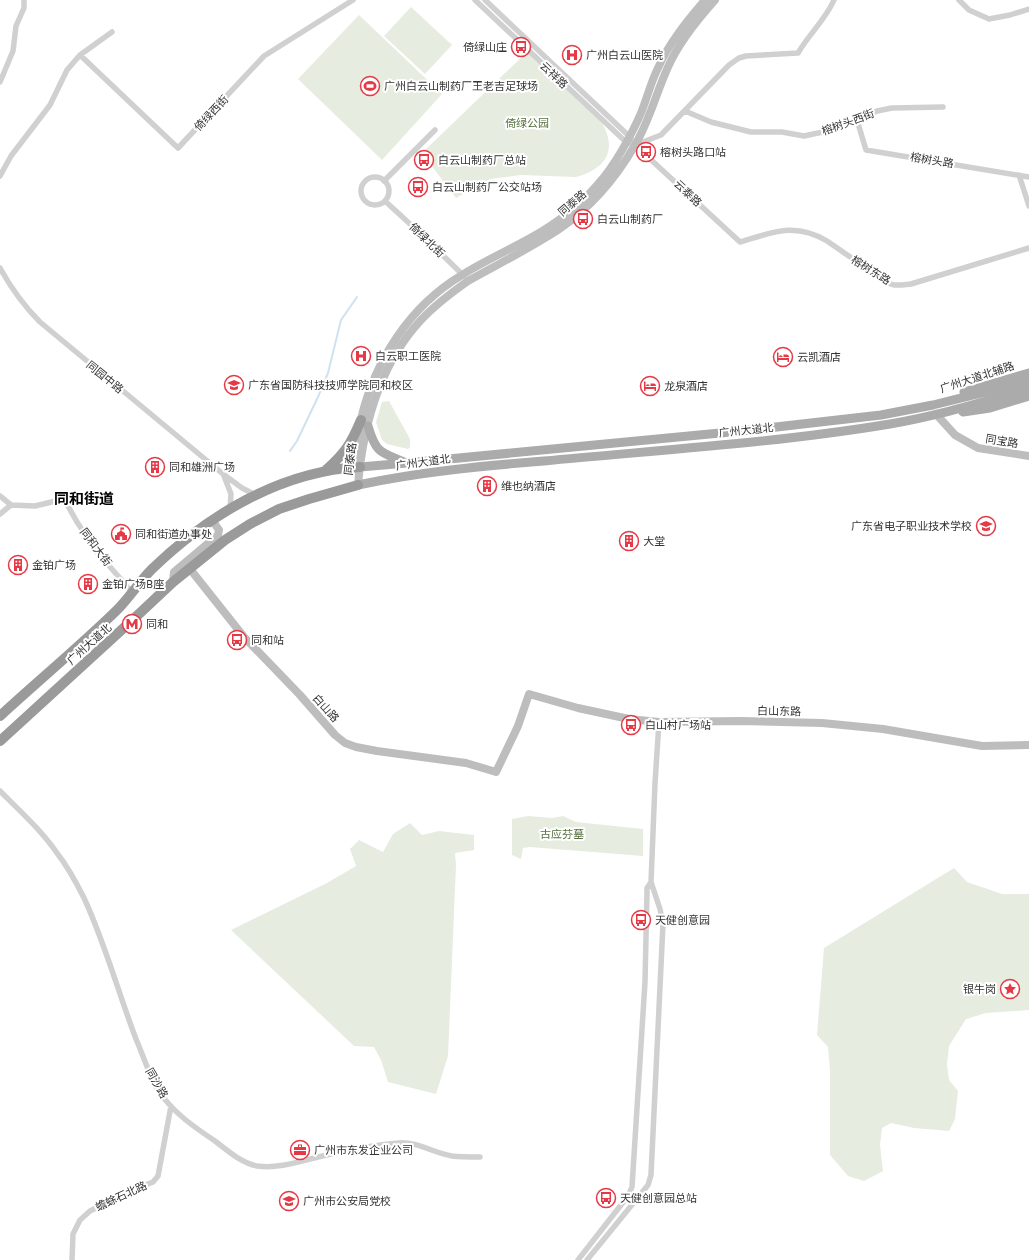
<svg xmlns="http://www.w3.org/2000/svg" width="1029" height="1260" font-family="'Work Sans','Noto Sans SC',sans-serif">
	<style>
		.green { fill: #e6ecdf }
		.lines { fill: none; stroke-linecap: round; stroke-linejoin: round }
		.stream { stroke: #cfe2ee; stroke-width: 2 }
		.street { stroke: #d0d0d0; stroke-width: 5.5 }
		.secondary { stroke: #bdbdbd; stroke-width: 8 }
		.primary { stroke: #ababab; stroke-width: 9 }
		.highway { stroke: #9a9a9a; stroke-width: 10 }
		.labels { text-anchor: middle; stroke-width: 4; stroke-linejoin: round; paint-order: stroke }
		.poi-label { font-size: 11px; fill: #333; stroke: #fff; text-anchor: start }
		.street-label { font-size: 11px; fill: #333; stroke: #fff }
		.park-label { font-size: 11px; fill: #56703f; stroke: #fff }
		.district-label { font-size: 15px; font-weight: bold; fill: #000; stroke: #fff }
	</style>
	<rect width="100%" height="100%" fill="#fff"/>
	<path class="green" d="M411,7L452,45L425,74L384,36Z
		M359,15L442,94L382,160L298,79Z
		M527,52L602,123C618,151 605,169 576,177L521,175L490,179L456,198L422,153Z
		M389,401L410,439V447L408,449L387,444L382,440L376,422L382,402Z
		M528,816L552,818L563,816L576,822L643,829V856L530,847L523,848L521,859L512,855V819Z
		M410,823L422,835L439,831L474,835V850L455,853L456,865L448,1056L436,1094L388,1082L381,1060L374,1047L354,1046L231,930L327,883L356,866L350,849L359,840L383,852L393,834Z
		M954,868L967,882L1002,894H1029V1010L986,1013L966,1019L949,1046L947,1064L949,1080L958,1091L955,1119L949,1131L914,1128L891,1123L882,1128L880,1145L883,1171L864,1181L848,1176L830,1155V1071L828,1047L817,1035L824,948Z"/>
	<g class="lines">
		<path class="stream" d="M290,451L297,441L318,397L328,373L341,320L357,297"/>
		<path class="street" d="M475,0L626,142L629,143
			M485,0L629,136L635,145L740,242C773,232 795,222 827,241L888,283L894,285H902L911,284L1029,248
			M959,0L969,10L989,19L1010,15L1029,9
			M80,55L178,148L264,56L353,0
			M0,82L13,51L16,26L24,8V0
			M685,111L711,122L751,132H782L804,136L832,130L877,111L892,108L943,107
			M857,120L866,150L1029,177
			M635,145L661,135L729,65L739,58L746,56L798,53C809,34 826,19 834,0
			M1019,175L1029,206
			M0,176L11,156L50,105L67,70L80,55L112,32
			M361 191a14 14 0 1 1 28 0a14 14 0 1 1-28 0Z
			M384,181L435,130
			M385,201L422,235L464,276
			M0,268C11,288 24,306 40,322L223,474L242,488L256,495
			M224,476L231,494L230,509
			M0,496L11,505L35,506L64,499L77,522L97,552L132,592
			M0,514L11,505
			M0,791C20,811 41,830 57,853C68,867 76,882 84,898C105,943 118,992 136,1039C143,1055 150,1078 160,1093C174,1113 194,1127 215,1141C227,1150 241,1163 257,1166C277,1169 298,1162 318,1157C344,1151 371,1145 398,1143C416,1141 434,1153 452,1156C461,1157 470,1157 480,1157
			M72,1260L73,1234L80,1220L90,1211L130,1191L153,1182L158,1176L171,1106
			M578,1260L628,1196L632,1187L645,982L647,892V888L651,882
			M587,1260L644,1190L648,1185L651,1175L663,924L660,909L651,882L655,783L659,722"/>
		<path class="secondary" d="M936,414L955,435L978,448L1029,456
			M355,472L354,467C356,451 357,434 361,419C375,360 410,306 462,275C484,261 509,250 532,237C557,223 580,205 598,184C614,167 632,134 641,113C647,98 651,82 658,68C669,43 687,21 705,0
			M358,485C363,426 380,364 421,320C435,305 451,293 468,281C498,264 529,249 558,230C589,209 616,178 635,145C650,120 656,93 668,67C679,42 697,20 715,0
			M190,569L244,637L300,695L335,735L345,743L356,747L377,751L466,763L496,772L518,726L529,694L578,708L629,719L659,722L740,721L822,723L883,729L982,746L1029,745
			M173,582L174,572L218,535L219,530L212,520"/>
		<path class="primary" d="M964,392L1029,373
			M963,412L990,408L1029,396
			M368,426C376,454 381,452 406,463
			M360,467L407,463L741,431L881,415L933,405L1029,381
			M358,485C419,472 482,466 544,461C659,450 776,443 890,424C937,416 983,402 1029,389"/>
		<path class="highway" d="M326,470C345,453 351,444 361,420
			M0,716C38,681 79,647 117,610C130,597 139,582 152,569C208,515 281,471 360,467
			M0,741L140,613L173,582L225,540L250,524L279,509L309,499L358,485"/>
	</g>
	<defs>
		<symbol id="bus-ring" viewBox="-11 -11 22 22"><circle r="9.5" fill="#fff" stroke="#e63946" stroke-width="1.5"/><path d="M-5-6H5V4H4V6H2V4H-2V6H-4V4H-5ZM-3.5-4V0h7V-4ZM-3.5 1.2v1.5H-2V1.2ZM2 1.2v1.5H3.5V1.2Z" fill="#e63946"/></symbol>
		<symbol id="hospital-ring" viewBox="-11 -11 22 22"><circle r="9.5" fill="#fff" stroke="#e63946" stroke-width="1.5"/><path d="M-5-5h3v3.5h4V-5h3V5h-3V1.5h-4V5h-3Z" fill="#e63946"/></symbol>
		<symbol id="stadium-ring" viewBox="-11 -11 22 22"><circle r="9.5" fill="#fff" stroke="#e63946" stroke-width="1.5"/><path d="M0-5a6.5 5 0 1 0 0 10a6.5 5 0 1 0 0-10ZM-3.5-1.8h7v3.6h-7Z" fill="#e63946"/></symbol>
		<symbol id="hotel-ring" viewBox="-11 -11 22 22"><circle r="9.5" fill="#fff" stroke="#e63946" stroke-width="1.5"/><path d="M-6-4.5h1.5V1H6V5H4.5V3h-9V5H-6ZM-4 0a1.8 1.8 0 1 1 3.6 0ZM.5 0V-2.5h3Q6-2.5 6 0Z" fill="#e63946"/></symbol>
		<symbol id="school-ring" viewBox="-11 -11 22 22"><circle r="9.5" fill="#fff" stroke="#e63946" stroke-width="1.5"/><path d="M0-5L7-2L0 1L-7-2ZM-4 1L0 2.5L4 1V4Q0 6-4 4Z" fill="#e63946"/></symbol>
		<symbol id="building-ring" viewBox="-11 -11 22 22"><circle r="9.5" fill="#fff" stroke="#e63946" stroke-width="1.5"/><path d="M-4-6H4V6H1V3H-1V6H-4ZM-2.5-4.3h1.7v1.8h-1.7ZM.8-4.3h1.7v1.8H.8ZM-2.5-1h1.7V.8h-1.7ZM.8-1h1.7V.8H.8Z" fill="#e63946"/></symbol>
		<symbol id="university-ring" viewBox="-11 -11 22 22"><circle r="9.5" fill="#fff" stroke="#e63946" stroke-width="1.5"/><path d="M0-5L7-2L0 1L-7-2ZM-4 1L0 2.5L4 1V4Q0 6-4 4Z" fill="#e63946"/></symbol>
		<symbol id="civic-ring" viewBox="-11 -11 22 22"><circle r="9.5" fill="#fff" stroke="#e63946" stroke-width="1.5"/><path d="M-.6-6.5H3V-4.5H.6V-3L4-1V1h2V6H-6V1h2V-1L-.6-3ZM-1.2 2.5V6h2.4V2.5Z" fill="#e63946"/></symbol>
		<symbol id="metro-ring" viewBox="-11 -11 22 22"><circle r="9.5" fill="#fff" stroke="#e63946" stroke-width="1.5"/><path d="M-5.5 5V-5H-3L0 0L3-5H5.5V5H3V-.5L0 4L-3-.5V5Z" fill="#e63946"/></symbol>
		<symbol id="sight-ring" viewBox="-11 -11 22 22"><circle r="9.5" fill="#fff" stroke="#e63946" stroke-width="1.5"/><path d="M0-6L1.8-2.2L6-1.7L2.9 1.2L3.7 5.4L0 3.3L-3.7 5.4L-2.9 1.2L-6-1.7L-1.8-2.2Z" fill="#e63946"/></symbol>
		<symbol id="office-ring" viewBox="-11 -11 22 22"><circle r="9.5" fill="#fff" stroke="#e63946" stroke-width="1.5"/><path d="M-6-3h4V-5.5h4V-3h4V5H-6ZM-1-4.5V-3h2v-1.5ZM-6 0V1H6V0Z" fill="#e63946"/></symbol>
	</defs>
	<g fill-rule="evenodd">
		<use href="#bus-ring" x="510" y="36" width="22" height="22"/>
		<use href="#hospital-ring" x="561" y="44" width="22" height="22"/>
		<use href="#stadium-ring" x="359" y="75" width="22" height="22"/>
		<use href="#bus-ring" x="635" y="141" width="22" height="22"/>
		<use href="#bus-ring" x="413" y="149" width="22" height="22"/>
		<use href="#bus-ring" x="407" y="176" width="22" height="22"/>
		<use href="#bus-ring" x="572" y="208" width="22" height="22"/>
		<use href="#hospital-ring" x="350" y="345" width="22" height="22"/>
		<use href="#hotel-ring" x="772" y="346" width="22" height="22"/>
		<use href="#school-ring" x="223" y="374" width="22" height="22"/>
		<use href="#hotel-ring" x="639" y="375" width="22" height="22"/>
		<use href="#building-ring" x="144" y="456" width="22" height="22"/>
		<use href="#building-ring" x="476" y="475" width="22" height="22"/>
		<use href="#university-ring" x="975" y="515" width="22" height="22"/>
		<use href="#civic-ring" x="110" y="523" width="22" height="22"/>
		<use href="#building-ring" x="618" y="530" width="22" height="22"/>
		<use href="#building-ring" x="7" y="554" width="22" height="22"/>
		<use href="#building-ring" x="77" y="573" width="22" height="22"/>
		<use href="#metro-ring" x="121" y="613" width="22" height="22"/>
		<use href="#bus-ring" x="226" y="629" width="22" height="22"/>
		<use href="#bus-ring" x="620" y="714" width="22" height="22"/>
		<use href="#bus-ring" x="630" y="909" width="22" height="22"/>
		<use href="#sight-ring" x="999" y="978" width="22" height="22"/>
		<use href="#office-ring" x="289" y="1139" width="22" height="22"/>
		<use href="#bus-ring" x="595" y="1187" width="22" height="22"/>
		<use href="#university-ring" x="278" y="1190" width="22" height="22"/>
	</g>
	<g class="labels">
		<g class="poi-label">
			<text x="507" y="51" text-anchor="end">倚绿山庄</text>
			<text x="586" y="59">广州白云山医院</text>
			<text x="384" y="90">广州白云山制药厂王老吉足球场</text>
			<text x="660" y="156">榕树头路口站</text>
			<text x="438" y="164">白云山制药厂总站</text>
			<text x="432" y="191">白云山制药厂公交站场</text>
			<text x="597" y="223">白云山制药厂</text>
			<text x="375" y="360">白云职工医院</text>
			<text x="797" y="361">云凯酒店</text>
			<text x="248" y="389">广东省国防科技技师学院同和校区</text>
			<text x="664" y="390">龙泉酒店</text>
			<text x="169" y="471">同和雄洲广场</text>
			<text x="501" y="490">维也纳酒店</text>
			<text x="972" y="530" text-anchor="end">广东省电子职业技术学校</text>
			<text x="135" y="538">同和街道办事处</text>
			<text x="643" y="545">大堂</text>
			<text x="32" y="569">金铂广场</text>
			<text x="102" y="588">金铂广场B座</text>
			<text x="146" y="628">同和</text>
			<text x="251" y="644">同和站</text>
			<text x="645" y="729">白山村广场站</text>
			<text x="655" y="924">天健创意园</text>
			<text x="996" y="993" text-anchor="end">银牛岗</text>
			<text x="314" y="1154">广州市东发企业公司</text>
			<text x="620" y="1202">天健创意园总站</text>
			<text x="303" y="1205">广州市公安局党校</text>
		</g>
		<g class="street-label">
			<text transform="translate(554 75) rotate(43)" y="4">云祥路</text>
			<text transform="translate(211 113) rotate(-47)" y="4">倚绿西街</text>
			<text transform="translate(848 122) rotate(-20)" y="4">榕树头西街</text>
			<text transform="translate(932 160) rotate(9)" y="4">榕树头路</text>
			<text transform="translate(688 193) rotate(43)" y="4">云泰路</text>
			<text transform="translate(572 203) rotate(-41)" y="4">同泰路</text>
			<text transform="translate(427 240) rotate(44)" y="4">倚绿北街</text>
			<text transform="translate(871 270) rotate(32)" y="4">榕树东路</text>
			<text transform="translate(105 377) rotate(39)" y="4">同园中路</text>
			<text transform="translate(977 377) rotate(-18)" y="4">广州大道北辅路</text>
			<text transform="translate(746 430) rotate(-6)" y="4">广州大道北</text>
			<text transform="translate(1002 441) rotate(9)" y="4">同宝路</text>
			<text transform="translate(350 459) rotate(-83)" y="4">同泰路</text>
			<text transform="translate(423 462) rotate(-8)" y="4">广州大道北</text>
			<text transform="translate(96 547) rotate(53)" y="4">同和大街</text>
			<text transform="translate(89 644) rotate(-42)" y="4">广州大道北</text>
			<text transform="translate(326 708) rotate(48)" y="4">白山路</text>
			<text transform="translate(779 711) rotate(1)" y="4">白山东路</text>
			<text transform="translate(157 1083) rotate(60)" y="4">同沙路</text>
			<text transform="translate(121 1196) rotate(-25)" y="4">蟾蜍石北路</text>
		</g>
		<g class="park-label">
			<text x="527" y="127">倚绿公园</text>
			<text x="562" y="838">古应芬墓</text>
		</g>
		<g class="district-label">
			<text x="84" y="504">同和街道</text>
		</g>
	</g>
</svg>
